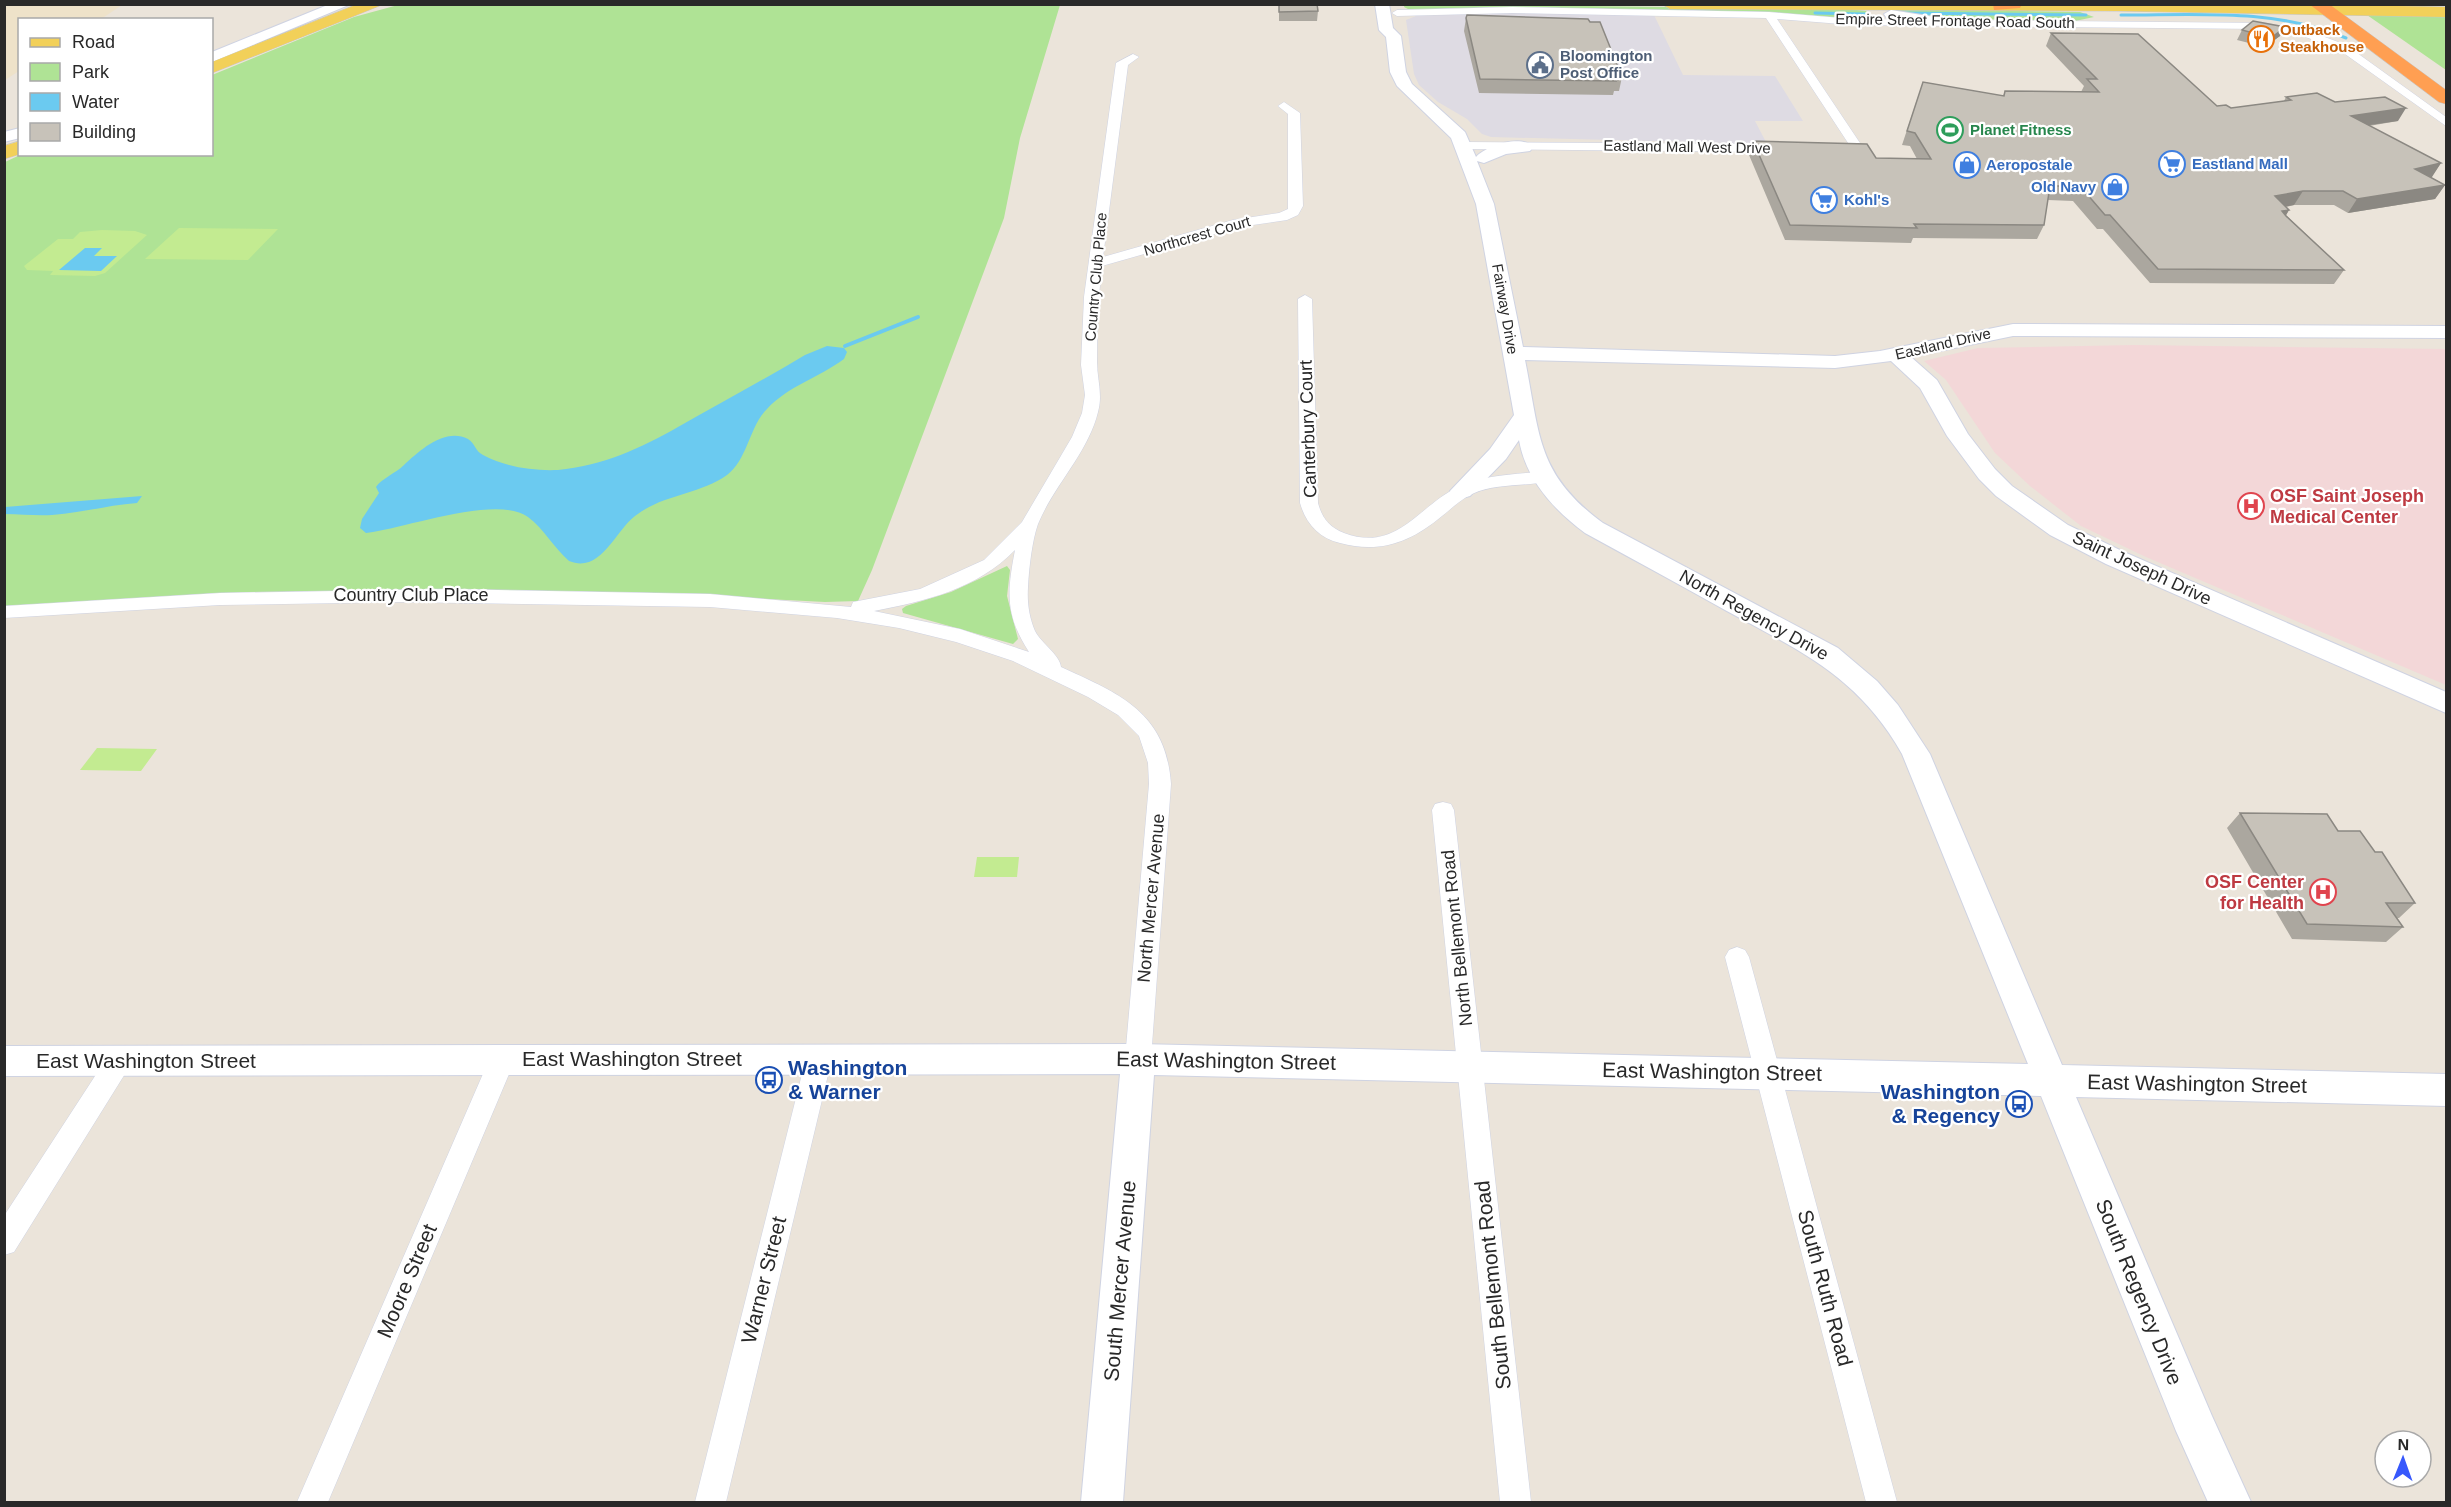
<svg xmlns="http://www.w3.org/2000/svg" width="2451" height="1507" font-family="Arial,sans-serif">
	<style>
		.industrial { fill: #dedbe3 }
		.education { fill: #eee2c9 }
		.medical { fill: #f3d7d8 }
		.green { fill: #afe395 }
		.pitch { fill: #c3eb91 }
		.water { fill: #6bcaf0 }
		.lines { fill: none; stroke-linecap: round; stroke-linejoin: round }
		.stream-far1 { stroke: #6bcaf0; stroke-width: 3 }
		.stream { stroke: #6bcaf0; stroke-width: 4 }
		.street-casing { stroke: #cfd3e2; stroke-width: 1 }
		.secondary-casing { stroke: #cfd3e2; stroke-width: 2 }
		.primary-casing { stroke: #c7c7c7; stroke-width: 1 }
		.highway-casing { stroke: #c7c7c7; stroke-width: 1 }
		.street { fill: #fff; fill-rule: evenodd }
		.secondary { fill: #fff; fill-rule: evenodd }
		.primary { fill: #f2d059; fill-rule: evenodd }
		.highway { fill: #ff9f52; fill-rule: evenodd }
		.wall { fill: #aba79f }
		.shaded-wall { fill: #8b8882 }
		.building { fill: #c7c2b9; stroke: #8b8882; stroke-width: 1.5 }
		.labels { text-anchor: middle; stroke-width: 4.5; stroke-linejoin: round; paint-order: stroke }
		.far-street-label { font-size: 15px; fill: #292929; stroke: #fff }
		.far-food-label { font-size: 15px; font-weight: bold; fill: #c56008; stroke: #fff; text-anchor: start }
		.far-service-label { font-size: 15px; font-weight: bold; fill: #4e5e75; stroke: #fff; text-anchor: start }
		.far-leisure-label { font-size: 15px; font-weight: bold; fill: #27864d; stroke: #fff; text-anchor: start }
		.far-shop-label { font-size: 15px; font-weight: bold; fill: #366cbe; stroke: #fff; text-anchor: start }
		.street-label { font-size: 18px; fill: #292929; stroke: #fff }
		.health-label { font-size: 18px; font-weight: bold; fill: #be3a42; stroke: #fff; text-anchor: start }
		.near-street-label { font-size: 21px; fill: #292929; stroke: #fff }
		.near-transit-label { font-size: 21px; font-weight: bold; fill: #164399; stroke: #fff; text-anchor: start }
	</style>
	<rect width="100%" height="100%" fill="#ebe4da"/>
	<path class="industrial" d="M1500,13L1654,15L1683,75L1775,76L1803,121H1755L1767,144L1491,137L1482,134L1467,119L1438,102L1419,85L1414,74L1406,20L1416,16Z"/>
	<path class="education" d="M5,4H122V5L101,19L20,20L19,71L5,80Z"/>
	<path class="medical" d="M2134,345L2446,349V685L2146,557L2081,526L2030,486L1995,453L1946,380L1924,361L1978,348Z"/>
	<path class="green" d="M1405,4L1847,9L1866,11L1871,16L1856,20L1410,10L1404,7Z
		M398,5H1060L1020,138L1004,218L872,570L858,601L825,602L653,593L428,590L255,592L5,607V162L22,154H212V75L354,17Z
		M1897,9L2080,12L2094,17L2075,21L1917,18L1895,12Z
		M2446,14V70L2367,15Z
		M1007,566L1010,570L1007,596L1018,639L1013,644L903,613L902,609L906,606L951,592Z"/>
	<path class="pitch" d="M179,228L278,229L248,260L145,259Z
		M102,230L135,231L147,235L105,273L95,276L50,275L53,271L27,270L24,266L58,239H73L80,232Z
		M97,748L157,749L141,771L80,770Z
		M977,857H1019L1017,877H974Z"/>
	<path class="water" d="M85,248H102L94,256H117L101,271L59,270Z
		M827,346L844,348L847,352L844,359C820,377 788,386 767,409C749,427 748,459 727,475C699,495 663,494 635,516C615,531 601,574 569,561C554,548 544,529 528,517C498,495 408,527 373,532L366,533L360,528L362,519L379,493L376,487C381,479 396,473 404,465C419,451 445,427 468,439C475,443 475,451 483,455C506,467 532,471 558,470C602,466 641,448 678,427C721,403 763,380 805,355Z
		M142,496L137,503C109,505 81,513 52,515C36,516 21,514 5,514V507Z"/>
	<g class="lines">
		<path class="stream-far1" d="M1815,13L1865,14
			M1902,13L2086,15
			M2121,15C2197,15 2275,8 2346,38"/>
		<path class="stream" d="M845,346L918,317"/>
		<defs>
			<path id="street" d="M1512,7L1769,12L1854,19L2264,23L2309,31L2346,45L2446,117V126L2338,49L2303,36L2264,29L1854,25L1777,19L1864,149L1858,153L1852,149L1766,18L1512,13L1397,16L1392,13L1397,10Z
				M1133,54L1139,57L1128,65L1103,257L1233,220L1279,213L1288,209V114L1278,106L1284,102L1300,113L1303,206L1298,215L1287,220L1239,227L1102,266C1098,298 1097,330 1097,362C1097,379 1103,394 1098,412C1088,453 1054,485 1038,524C1032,541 1029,568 1028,587C1027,602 1029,617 1035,631C1041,643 1060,655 1061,667C1120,694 1166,712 1171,784L1151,1059L1147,1067L1138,1070L1129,1067L1125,1059L1149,784L1148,763L1139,736L1118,715L1088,697L1013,661L956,642L899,628L837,618L710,607L402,602L220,605L4,618V606L220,593L448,589L710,594L851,607L853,602L920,589L984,560L1022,522L1072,437L1082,413L1085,395L1081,365L1084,297L1116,63ZM1015,550C1007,592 1005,615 1029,652L960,629L874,611C926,601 977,589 1015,550Z
				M1464,142L1779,144L1785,148L1779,152L1460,149V143Z
				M1305,295L1312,299L1318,503C1322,518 1329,527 1344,533C1397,553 1418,506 1458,487C1479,477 1503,475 1526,473C1535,473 1546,469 1552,477L1549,481C1524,487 1496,483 1472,494C1461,499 1451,509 1442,516C1411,542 1380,554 1340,543C1319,538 1306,524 1300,503L1298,299Z
				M1443,802L1451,804L1454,810L1531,1502H1500L1432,810L1435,804Z
				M1737,947L1745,950L1749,957L1897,1502H1866L1725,957L1729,950Z
				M819,1047L828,1050L832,1058L726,1502H695L806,1058L810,1050Z
				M502,1049L511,1052L515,1060L328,1502H297L489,1060L493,1052Z
				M119,1050L128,1053L132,1061L128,1069L14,1252L4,1255V1216L110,1053Z"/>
			<path id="secondary" d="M330,4H351L212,62V52Z
				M1375,4H1389L1393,28L1401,36L1406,72L1412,84L1465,132L1476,157C1486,146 1521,134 1533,147L1530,151L1506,154L1484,163L1477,161L1494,204L1523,347L1835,356L1880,351L2013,324L2446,326V338L2013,336L1911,357L1937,380L1968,434L1995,469L2012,486L2068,525L2124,552L2446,692V713L2106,564L2050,535L1996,496L1979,479L1947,436L1920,388L1891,361L1835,368L1525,360C1540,434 1536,474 1603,523L1838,648L1877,681L1898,705L1930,754L2062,1065L2446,1074V1106L2076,1097L2212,1416L2251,1502H2208L2176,1431L2041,1096L1154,1075L1123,1502H1081L1120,1074L4,1076V1046L1138,1044L2028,1064L1902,754C1858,676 1800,651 1725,610C1679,584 1632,559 1585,533C1554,510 1526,480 1519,440L1506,459L1470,496L1462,498L1454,496L1450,491L1490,449L1514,415L1476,204L1451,138L1397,86L1390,72L1386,37L1379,30Z
				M1891,10L1934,17L1941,21L1934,25L1886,17L1884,14Z
				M20,128V138L4,142V132Z"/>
			<path id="primary" d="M358,4H384L212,73V62Z
				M1662,4H2301L2446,7V17L2119,11L1670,9Z
				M20,141V154L4,159V146Z"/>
			<path id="highway" d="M1993,4H2022L2020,8L1994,10Z
				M2309,4H2329L2446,90V104L2439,102Z"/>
		</defs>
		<use href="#street" class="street-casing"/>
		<use href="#secondary" class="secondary-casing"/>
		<use href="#primary" class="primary-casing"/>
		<use href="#highway" class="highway-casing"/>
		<use href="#street" class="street"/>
		<use href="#secondary" class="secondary"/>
		<use href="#primary" class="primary"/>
		<use href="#highway" class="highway"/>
	</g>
	<path class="wall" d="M1279,4L1318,11L1317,21H1279Z
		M1466,18L1622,77L1619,91H1614L1613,95L1479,93L1464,31Z
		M2285,27L2280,36L2265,47L2237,40L2242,30Z
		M2051,33L2217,106L2231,108L2284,101L2286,97L2335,102L2398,121L2369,126L2441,163L2431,177L2445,185L2435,199L2348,213L2334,205H2294L2286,207L2289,210L2286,215L2344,270L2334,284L2150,283L2103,229H2097L2073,201L2048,200L2044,225L2037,239L1913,238L1911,243L1785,240L1749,155L1753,141L1876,158L1917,159L1910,146L1902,145L1923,82L2003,96L2005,91L2081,92L2084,86L2046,46Z
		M2240,813L2338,831L2375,852L2415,903L2399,918H2397L2403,927L2386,942L2292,939L2227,828Z"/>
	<path class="shaded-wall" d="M2285,27L2280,36L2265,47L2271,38Z
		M2406,108L2398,121L2342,129L2351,116Z
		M2441,163L2432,177L2406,183L2415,169Z
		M2445,185L2435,199L2348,213L2357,199Z
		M2303,191L2294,205L2266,210L2275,196Z
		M2289,210L2281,224L2282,211Z"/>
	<path class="building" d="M1279,4H1317L1318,11L1279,12Z
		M1467,15L1588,19L1590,22H1600L1622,77H1614L1616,81L1480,79L1466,18Z
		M2253,21L2285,27L2271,38L2242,30Z
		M2051,33L2138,34L2217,106L2226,105L2231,108L2291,100L2286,97L2317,93L2335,102L2385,97L2406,108L2351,116L2441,163L2415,169L2445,185L2357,199L2343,191H2303L2275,196L2289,210L2282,211L2286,216L2344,270L2158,269L2110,215H2105L2080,186H2050L2044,225L1914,224L1917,228L1790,225L1753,141L1867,144L1876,158L1931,159L1915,133L1907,131L1923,82L2004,96L2005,91L2099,92L2087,79H2097Z
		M2240,813L2327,814L2338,831H2360L2375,852H2382L2415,903H2386L2403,927L2307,924Z"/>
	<defs>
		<symbol id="restaurant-ring" viewBox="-11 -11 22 22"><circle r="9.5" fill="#fff" stroke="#e8710a" stroke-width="1.5"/><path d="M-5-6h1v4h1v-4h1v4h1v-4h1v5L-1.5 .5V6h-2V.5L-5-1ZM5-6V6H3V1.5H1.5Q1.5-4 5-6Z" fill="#e8710a"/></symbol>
		<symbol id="civic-ring" viewBox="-11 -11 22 22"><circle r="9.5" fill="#fff" stroke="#5c6f8a" stroke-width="1.5"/><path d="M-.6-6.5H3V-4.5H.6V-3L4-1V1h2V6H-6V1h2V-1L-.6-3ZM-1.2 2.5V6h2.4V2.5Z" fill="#5c6f8a"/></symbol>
		<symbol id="stadium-ring" viewBox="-11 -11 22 22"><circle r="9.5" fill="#fff" stroke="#2e9e5b" stroke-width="1.5"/><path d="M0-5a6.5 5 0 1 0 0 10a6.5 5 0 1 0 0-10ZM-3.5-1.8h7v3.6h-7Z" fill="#2e9e5b"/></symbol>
		<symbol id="supermarket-ring" viewBox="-11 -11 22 22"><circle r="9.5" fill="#fff" stroke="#3f7fe0" stroke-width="1.5"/><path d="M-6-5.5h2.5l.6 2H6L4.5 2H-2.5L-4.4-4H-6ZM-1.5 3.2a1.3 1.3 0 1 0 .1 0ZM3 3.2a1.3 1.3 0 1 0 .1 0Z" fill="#3f7fe0"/></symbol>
		<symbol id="shop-ring" viewBox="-11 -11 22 22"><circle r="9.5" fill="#fff" stroke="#3f7fe0" stroke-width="1.5"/><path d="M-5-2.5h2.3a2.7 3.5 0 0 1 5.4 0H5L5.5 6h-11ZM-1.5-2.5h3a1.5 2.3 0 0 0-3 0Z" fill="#3f7fe0"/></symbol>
		<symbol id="hospital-ring" viewBox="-11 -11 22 22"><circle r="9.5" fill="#fff" stroke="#e0444e" stroke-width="1.5"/><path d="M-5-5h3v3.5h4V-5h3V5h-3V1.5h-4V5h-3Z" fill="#e0444e"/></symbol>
		<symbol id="bus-ring" viewBox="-11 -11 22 22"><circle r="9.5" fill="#fff" stroke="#1a4fb4" stroke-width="1.5"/><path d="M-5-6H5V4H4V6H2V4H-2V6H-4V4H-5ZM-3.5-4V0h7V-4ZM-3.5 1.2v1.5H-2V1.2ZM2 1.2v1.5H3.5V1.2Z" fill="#1a4fb4"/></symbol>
	</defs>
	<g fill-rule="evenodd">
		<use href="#restaurant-ring" x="2246" y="24" width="30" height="30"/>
		<use href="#civic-ring" x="1525" y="50" width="30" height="30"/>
		<use href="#stadium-ring" x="1935" y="115" width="30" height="30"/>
		<use href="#supermarket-ring" x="2157" y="149" width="30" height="30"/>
		<use href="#shop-ring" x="1952" y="150" width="30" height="30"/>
		<use href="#shop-ring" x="2100" y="172" width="30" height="30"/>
		<use href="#supermarket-ring" x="1809" y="185" width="30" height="30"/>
		<use href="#hospital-ring" x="2236" y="491" width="30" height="30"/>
		<use href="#hospital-ring" x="2308" y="877" width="30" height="30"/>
		<use href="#bus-ring" x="754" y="1065" width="30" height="30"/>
		<use href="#bus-ring" x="2004" y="1089" width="30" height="30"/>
	</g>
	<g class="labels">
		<g class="far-street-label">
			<text transform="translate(1955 21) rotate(1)" y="5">Empire Street Frontage Road South</text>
			<text transform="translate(1687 147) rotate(1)" y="5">Eastland Mall West Drive</text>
			<text transform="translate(1197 236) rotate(-16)" y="5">Northcrest Court</text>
			<text transform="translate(1096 277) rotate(-85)" y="5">Country Club Place</text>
			<text transform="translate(1505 309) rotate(80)" y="5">Fairway Drive</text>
			<text transform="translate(1943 344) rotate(-13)" y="5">Eastland Drive</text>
		</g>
		<g class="far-food-label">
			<text x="2280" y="35">Outback<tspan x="2280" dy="17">Steakhouse</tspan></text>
		</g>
		<g class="far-service-label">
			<text x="1560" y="61">Bloomington<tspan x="1560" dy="17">Post Office</tspan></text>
		</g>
		<g class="far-leisure-label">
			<text x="1970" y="135">Planet Fitness</text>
		</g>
		<g class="far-shop-label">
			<text x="2192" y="169">Eastland Mall</text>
			<text x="1986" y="170">Aeropostale</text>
			<text x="2096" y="192" text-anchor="end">Old Navy</text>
			<text x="1844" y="205">Kohl's</text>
		</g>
		<g class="street-label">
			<text transform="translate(1308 429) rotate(-92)" y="6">Canterbury Court</text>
			<text transform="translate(2142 568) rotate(25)" y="6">Saint Joseph Drive</text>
			<text x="411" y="601">Country Club Place</text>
			<text transform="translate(1754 615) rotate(29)" y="6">North Regency Drive</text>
			<text transform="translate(1151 898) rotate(-85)" y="6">North Mercer Avenue</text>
			<text transform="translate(1457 938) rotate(-96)" y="6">North Bellemont Road</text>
		</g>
		<g class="health-label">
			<text x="2270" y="502">OSF Saint Joseph<tspan x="2270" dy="21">Medical Center</tspan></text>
			<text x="2304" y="888" text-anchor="end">OSF Center<tspan x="2304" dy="21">for Health</tspan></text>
		</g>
		<g class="near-street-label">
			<text x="632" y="1066">East Washington Street</text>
			<text x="146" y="1068">East Washington Street</text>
			<text transform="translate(1226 1061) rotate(1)" y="7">East Washington Street</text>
			<text transform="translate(1712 1072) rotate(1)" y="7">East Washington Street</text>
			<text transform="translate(2197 1084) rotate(1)" y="7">East Washington Street</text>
			<text transform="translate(764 1280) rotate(-76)" y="7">Warner Street</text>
			<text transform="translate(407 1281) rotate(-67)" y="7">Moore Street</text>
			<text transform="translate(1120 1281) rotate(-85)" y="7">South Mercer Avenue</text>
			<text transform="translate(1493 1285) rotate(-96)" y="7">South Bellemont Road</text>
			<text transform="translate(1825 1288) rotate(75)" y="7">South Ruth Road</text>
			<text transform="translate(2139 1292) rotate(68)" y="7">South Regency Drive</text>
		</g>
		<g class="near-transit-label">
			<text x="788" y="1075">Washington<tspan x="788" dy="24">&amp; Warner</tspan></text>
			<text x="2000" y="1099" text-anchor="end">Washington<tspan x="2000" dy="24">&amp; Regency</tspan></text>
		</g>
	</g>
	<rect width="2451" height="1507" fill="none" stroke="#292929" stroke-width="12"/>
	<rect x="18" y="18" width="195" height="138" fill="#ffffff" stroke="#a9a9a9" stroke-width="1.5"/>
	<rect x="30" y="38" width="30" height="9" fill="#f2d059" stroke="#a9a9a9" stroke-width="1.5"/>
	<text x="72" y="48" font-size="18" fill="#292929">Road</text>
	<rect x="30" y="63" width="30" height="18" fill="#afe395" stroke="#a9a9a9" stroke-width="1.5"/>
	<text x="72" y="78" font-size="18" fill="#292929">Park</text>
	<rect x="30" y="93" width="30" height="18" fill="#6bcaf0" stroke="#a9a9a9" stroke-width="1.5"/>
	<text x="72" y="108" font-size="18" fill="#292929">Water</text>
	<rect x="30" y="123" width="30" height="18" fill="#c7c2b9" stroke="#a9a9a9" stroke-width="1.5"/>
	<text x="72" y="138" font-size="18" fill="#292929">Building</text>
	<g transform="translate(2403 1459) rotate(1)"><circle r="28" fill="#ffffff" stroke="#a9a9a9" stroke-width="1.5"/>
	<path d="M0-4.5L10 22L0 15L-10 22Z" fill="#3758fc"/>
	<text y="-9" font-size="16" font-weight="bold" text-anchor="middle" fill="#292929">N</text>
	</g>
</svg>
